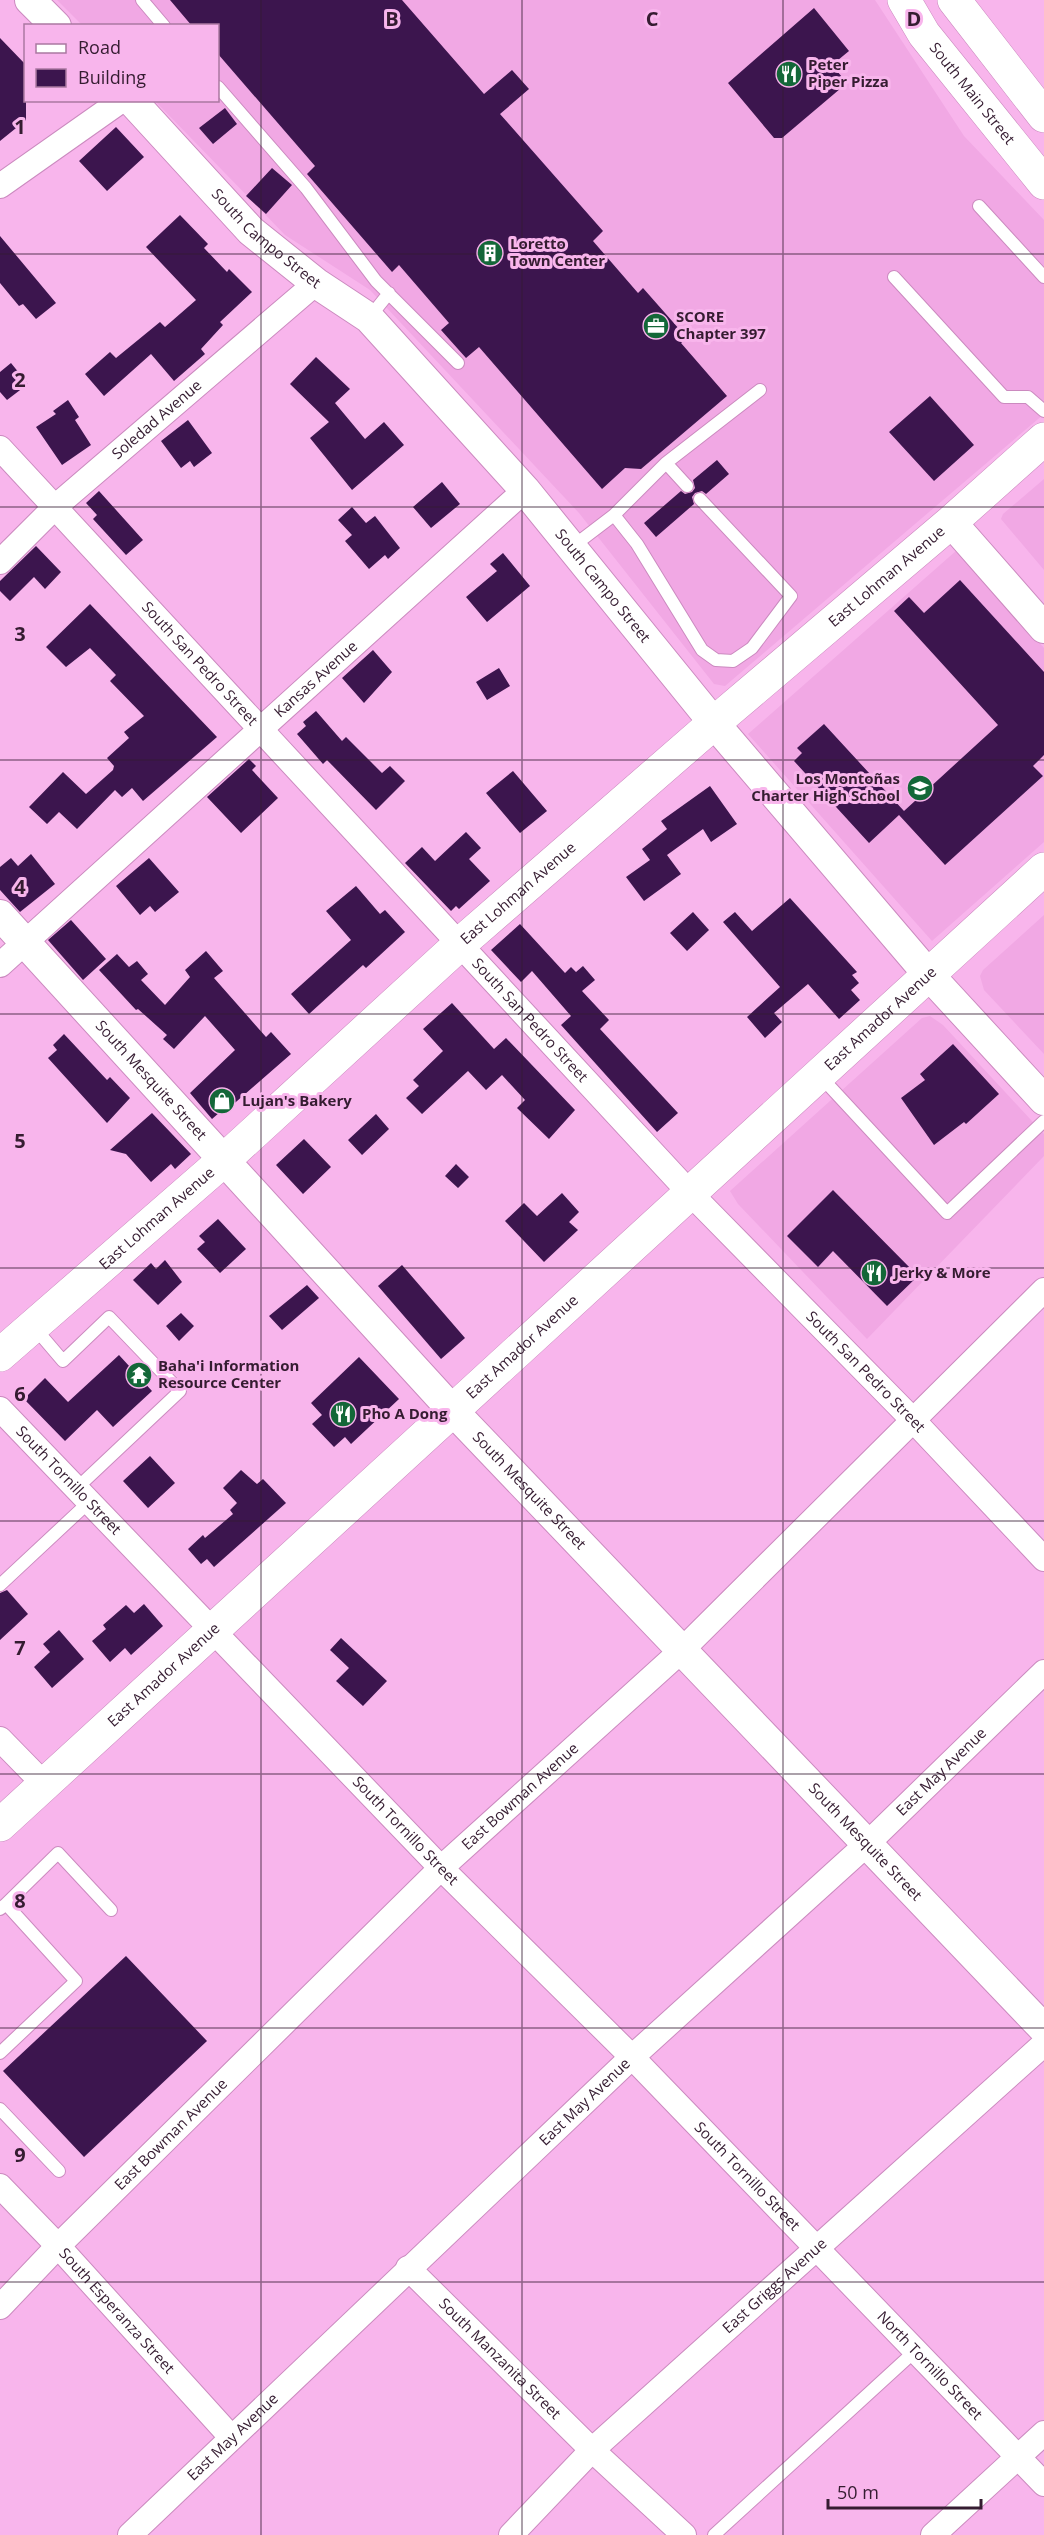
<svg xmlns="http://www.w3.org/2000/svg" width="1044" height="2535" font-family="'Open Sans',sans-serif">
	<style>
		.built { fill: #f1a8e4 }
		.building { fill: #3c154e }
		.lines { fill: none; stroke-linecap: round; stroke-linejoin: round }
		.service-casing { stroke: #cb8abf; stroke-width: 14 }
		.minor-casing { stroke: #cb8abf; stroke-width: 26 }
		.tertiary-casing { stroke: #cb8abf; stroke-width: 32 }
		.secondary-casing { stroke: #cb8abf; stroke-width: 34 }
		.service { stroke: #fff; stroke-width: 12 }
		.minor { stroke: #fff; stroke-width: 24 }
		.tertiary { stroke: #fff; stroke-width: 30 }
		.secondary { stroke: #fff; stroke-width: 33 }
		.grid { fill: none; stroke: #351c31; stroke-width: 1.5; stroke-opacity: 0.55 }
		.labels { text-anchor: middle; stroke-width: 6; stroke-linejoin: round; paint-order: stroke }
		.poi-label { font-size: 15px; font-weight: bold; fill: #351c31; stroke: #f8b5ec; text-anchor: start }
		.street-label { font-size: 15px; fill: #351c31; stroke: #f8b5ec }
		.grid-label { font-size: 20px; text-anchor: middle; font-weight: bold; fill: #351c31; stroke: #f8b5ec; stroke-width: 6; stroke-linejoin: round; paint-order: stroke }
	</style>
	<rect width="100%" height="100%" fill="#f8b5ec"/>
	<path class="built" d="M57,0H875L964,136L1044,220V414L725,686L714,684L579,513L370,290L285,235L155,101L218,100V26L82,25Z
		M1044,479V570L1001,519L1003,514Z
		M957,550L1044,648V842L932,941L748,734Z
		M1044,915V1054L984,990L980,976L983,970Z
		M930,1016L943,1025L1044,1134V1156L867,1339L738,1204L730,1191L922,1018Z"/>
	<path class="building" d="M170,0H402L484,94L512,70L529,89L500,114L603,231L593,241L638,293L643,288L687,338L681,343L727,396L641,469L625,468L602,489L479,347L466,358L441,330L449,323L399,265L392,272L307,174L315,166L218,54V26H192Z
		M814,8L849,51L832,65L847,83L782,138H774L728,83Z
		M0,38L26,65V120L0,141Z
		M225,108L237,124L213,144L199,128Z
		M116,127L144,157L107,191L79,161Z
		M272,168L292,185L266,214L246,196Z
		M180,215L208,244L204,248L227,272L229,269L252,292L220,322L223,325L201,349L205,354L174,381L151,354L104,396L85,374L110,352L116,358L160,322L165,327L196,300L146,247Z
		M0,236L56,303L36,319L23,304L19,306L0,283Z
		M316,357L350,389L335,403L365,439L384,422L404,445L352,490L310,438L329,422L290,384Z
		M11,363L28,384L7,400L0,392V372Z
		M930,396L974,445L934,481L889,432Z
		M68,400L79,417L75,420L91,445L62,465L36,427L56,414L53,411Z
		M188,420L212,453L194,467L190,461L181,468L161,441Z
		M717,460L729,474L706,494L702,491L695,493L692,497L694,504L656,537L644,523L681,491L685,494L692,492L695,488L693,480Z
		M442,482L460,504L431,528L413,507Z
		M99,491L143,540L126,555L93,519L97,515L86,503Z
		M352,507L366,523L375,516L400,548L388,559L385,555L369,569L345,541L352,535L338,520Z
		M36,546L61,572L45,589L34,577L10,601L0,591V581Z
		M503,553L530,586L487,622L466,597L497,571L490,564Z
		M960,580L1044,672V755L1033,766L1043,776L945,865L899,815L869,843L794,761L802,753L797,748L824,724L904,811L998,725L894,611L909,597L924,613Z
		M90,604L217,737L143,801L132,788L122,797L115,790L77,829L59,812L47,824L29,807L63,772L86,794L113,770L114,766L107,758L129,738L124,732L144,716L110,681L116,675L90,648L66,667L46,647Z
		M373,650L392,672L364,703L342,678Z
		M499,668L510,686L487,700L476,682Z
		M316,711L342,741L346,737L382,773L390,766L405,781L376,810L327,760L323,764L297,734L306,726L303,722Z
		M249,759L256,766L252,770L278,798L241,833L207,797Z
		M513,771L547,811L520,833L486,793Z
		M710,786L737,824L711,842L703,829L667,855L681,874L644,901L626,877L650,860L642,849L667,829L661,821Z
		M466,832L481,848L469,859L490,881L459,909L456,906L451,911L405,863L422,847L435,861Z
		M31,854L55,884L20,912L0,890V867L11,858L18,866Z
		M149,858L179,892L155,912L150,906L140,915L116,886Z
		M356,886L380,914L385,910L405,932L366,968L363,965L309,1014L291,994L351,940L326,911Z
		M790,898L857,972L852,975L859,983L851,990L860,1000L839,1019L808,984L774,1013L782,1022L765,1038L747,1017L780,987L723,922L735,912L752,931Z
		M693,912L709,930L687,951L670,933Z
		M71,920L106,959L83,980L48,940Z
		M520,924L565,973L571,967L576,972L583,966L595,980L582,991L609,1020L600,1029L678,1113L657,1132L561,1025L571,1016L532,971L521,982L491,950Z
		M206,951L223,971L214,978L266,1037L271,1032L291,1054L229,1108L227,1106L212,1119L190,1093L235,1050L205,1016L174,1049L163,1039L167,1035L138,1009L136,1010L99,970L117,954L129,967L137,961L148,974L141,980L165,1005L190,977L185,970Z
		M452,1003L494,1049L506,1038L575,1110L549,1139L517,1108L525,1100L502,1075L486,1090L468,1071L422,1114L406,1098L419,1086L413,1080L443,1051L423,1029Z
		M64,1034L107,1080L110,1077L130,1098L107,1123L48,1058L57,1050L53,1045Z
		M953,1044L999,1094L966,1124L964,1122L934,1145L901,1098L925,1080L920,1074Z
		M152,1113L191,1154L175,1169L171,1164L151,1182L126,1154L110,1150Z
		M376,1114L389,1129L362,1155L348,1140Z
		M304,1139L331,1167L303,1194L276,1165Z
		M456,1164L469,1177L458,1188L445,1176Z
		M833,1190L918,1276L887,1306L833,1251L818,1267L787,1236Z
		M562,1193L579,1212L569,1222L578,1230L544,1262L505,1221L524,1203L537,1216Z
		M218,1219L246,1249L220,1273L197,1249L205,1242L199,1236Z
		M165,1260L182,1282L158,1305L133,1280L151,1263L156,1269Z
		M402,1265L465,1338L441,1359L378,1286Z
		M307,1285L319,1298L282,1330L269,1316Z
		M181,1313L194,1326L179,1341L166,1326Z
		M119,1355L152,1391L113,1427L97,1410L65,1441L24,1399L45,1378L68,1402Z
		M359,1357L399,1399L351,1444L345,1437L334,1447L312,1424L322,1415L311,1403Z
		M150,1456L175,1483L148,1508L123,1481Z
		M241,1470L257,1484L263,1479L286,1503L214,1567L207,1559L201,1564L188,1549L203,1535L205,1538L233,1514L230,1510L237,1503L223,1488Z
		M7,1590L28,1614L0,1640V1593Z
		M144,1604L163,1626L131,1655L125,1648L110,1662L92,1641L106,1629L103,1625L126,1605L134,1613Z
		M59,1630L84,1659L52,1688L34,1667L50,1652L43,1644Z
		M341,1638L387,1681L363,1706L336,1681L349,1668L330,1650Z
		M126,1956L207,2041L84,2157L3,2071Z"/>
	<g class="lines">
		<defs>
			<path id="service" d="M142,0L164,26
				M218,87L306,188L376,281L458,363
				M979,206L1044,277
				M894,277L1004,397H1028L1044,411
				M369,318L389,293
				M666,463L687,486
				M614,515L666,463L760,390
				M572,547L614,515L637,544L702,650L716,660L733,661L752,648L791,596L700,499
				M821,1077L947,1213L1044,1121
				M34,1327L63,1361L109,1317L180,1391L77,1488
				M0,1585L89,1502
				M6,1904L58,1853L111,1910
				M0,1909L6,1904L76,1981L0,2053
				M0,2109L59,2171
				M714,2535L914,2352"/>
			<g id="minor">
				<path d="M0,186L122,100"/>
				<path id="s1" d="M0,448L689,1192L912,1419L1044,1559"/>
				<path id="s2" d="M0,562L56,506L316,283"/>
				<path id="s3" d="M0,965L525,490"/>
				<path id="s4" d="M0,1409L441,1868L632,2057L1044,2484"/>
				<path d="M0,1739L44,1784"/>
				<path id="s5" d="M0,2186L58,2246L231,2437"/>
				<path id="s6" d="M408,2268L592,2450L684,2535"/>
				<path id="s7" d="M0,2307L58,2246L441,1868L681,1651L1044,1290"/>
				<path id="s8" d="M130,2535L632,2057L867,1844L1044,1672"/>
				<path id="s9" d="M511,2535L592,2450L1044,2044"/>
				<path d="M933,2535L1044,2433"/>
			</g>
			<g id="tertiary">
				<path d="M30,0L56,26"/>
				<path id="s10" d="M131,100L251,231L316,283L369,318L525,490L714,723L928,974L1044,1100"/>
				<path d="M951,522L1044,628"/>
				<path id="s11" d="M0,915L454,1412L1044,2029"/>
			</g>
			<g id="secondary">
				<path id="s12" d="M904,0L924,34L1044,183"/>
				<path d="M954,0L1044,116"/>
				<path id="s13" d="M0,1355L224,1160L461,943L714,723L951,522L1044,439"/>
				<path id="s14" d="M0,1825L1044,869"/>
			</g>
		</defs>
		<use href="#service" class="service-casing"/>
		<use href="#minor" class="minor-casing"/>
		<use href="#tertiary" class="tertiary-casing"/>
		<use href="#secondary" class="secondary-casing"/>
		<use href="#service" class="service"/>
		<use href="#minor" class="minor"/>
		<use href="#tertiary" class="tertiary"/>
		<use href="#secondary" class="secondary"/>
	</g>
	<path class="grid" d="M261,0V2535M522,0V2535M783,0V2535M0,254H1044M0,507H1044M0,760H1044M0,1014H1044M0,1268H1044M0,1521H1044M0,1774H1044M0,2028H1044M0,2282H1044"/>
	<defs>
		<symbol id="restaurant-disc" viewBox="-11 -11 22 22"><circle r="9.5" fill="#136738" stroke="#f8b5ec"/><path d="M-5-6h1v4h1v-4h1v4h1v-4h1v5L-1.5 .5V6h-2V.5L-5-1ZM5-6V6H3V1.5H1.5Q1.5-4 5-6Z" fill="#fff"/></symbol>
		<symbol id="building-disc" viewBox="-11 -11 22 22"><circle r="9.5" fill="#136738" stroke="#f8b5ec"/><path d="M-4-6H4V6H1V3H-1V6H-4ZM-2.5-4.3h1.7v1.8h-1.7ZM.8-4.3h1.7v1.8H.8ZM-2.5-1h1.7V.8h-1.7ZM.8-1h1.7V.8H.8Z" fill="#fff"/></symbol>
		<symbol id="office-disc" viewBox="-11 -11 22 22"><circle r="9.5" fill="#136738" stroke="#f8b5ec"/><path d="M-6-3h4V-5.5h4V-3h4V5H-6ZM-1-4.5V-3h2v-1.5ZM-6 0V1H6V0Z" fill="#fff"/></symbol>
		<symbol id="school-disc" viewBox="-11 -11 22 22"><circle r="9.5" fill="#136738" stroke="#f8b5ec"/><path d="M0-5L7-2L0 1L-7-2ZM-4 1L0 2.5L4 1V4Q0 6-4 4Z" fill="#fff"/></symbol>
		<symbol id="shop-disc" viewBox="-11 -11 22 22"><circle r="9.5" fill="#136738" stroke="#f8b5ec"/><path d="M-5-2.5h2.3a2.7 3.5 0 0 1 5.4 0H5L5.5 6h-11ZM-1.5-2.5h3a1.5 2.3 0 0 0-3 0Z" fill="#fff"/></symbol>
		<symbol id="temple-disc" viewBox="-11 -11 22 22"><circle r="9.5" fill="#136738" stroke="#f8b5ec"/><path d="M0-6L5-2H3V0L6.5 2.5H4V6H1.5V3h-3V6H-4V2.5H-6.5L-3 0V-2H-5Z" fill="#fff"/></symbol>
	</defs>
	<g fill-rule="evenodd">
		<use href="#restaurant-disc" x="774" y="59" width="30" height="30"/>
		<use href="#building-disc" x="475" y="238" width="30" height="30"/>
		<use href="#office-disc" x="641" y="311" width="30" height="30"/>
		<use href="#school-disc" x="905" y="773" width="30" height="30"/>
		<use href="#shop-disc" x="207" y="1086" width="30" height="30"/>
		<use href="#restaurant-disc" x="859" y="1258" width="30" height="30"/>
		<use href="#temple-disc" x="124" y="1360" width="30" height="30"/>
		<use href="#restaurant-disc" x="328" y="1399" width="30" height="30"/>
	</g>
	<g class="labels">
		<g class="poi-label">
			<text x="808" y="70">Peter<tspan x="808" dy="17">Piper Pizza</tspan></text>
			<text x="510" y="249">Loretto<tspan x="510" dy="17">Town Center</tspan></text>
			<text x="676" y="322">SCORE<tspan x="676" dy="17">Chapter 397</tspan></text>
			<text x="900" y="784" text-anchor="end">Los Montoñas<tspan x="900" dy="17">Charter High School</tspan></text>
			<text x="242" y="1106">Lujan's Bakery</text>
			<text x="894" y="1278">Jerky &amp; More</text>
			<text x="158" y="1371">Baha'i Information<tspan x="158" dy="17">Resource Center</tspan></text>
			<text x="362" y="1419">Pho A Dong</text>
		</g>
		<g class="street-label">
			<text dy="5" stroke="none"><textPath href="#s12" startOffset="116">South Main Street</textPath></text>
			<text dy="5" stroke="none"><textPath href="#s10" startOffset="194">South Campo Street</textPath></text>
			<text dy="5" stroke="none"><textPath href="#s2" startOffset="212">Soledad Avenue</textPath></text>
			<text dy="5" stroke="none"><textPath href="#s13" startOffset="1180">East Lohman Avenue</textPath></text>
			<text dy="5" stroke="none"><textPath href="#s10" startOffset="680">South Campo Street</textPath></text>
			<text dy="5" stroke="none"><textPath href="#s1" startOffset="294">South San Pedro Street</textPath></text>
			<text dy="5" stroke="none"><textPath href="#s3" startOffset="426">Kansas Avenue</textPath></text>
			<text dy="5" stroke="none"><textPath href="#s13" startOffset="694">East Lohman Avenue</textPath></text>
			<text dy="5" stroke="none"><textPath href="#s14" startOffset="1194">East Amador Avenue</textPath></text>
			<text dy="5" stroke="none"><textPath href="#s1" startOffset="780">South San Pedro Street</textPath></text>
			<text dy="5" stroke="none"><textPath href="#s11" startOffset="224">South Mesquite Street</textPath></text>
			<text dy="5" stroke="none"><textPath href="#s13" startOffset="208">East Lohman Avenue</textPath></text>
			<text dy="5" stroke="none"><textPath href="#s14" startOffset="708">East Amador Avenue</textPath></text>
			<text dy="5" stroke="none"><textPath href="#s1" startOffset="1266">South San Pedro Street</textPath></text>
			<text dy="5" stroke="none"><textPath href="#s4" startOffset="99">South Tornillo Street</textPath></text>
			<text dy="5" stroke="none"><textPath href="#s11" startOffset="782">South Mesquite Street</textPath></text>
			<text dy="5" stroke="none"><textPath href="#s14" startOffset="222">East Amador Avenue</textPath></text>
			<text dy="5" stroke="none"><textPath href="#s8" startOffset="1114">East May Avenue</textPath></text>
			<text dy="5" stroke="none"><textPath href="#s7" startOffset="729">East Bowman Avenue</textPath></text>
			<text dy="5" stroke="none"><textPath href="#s4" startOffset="585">South Tornillo Street</textPath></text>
			<text dy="5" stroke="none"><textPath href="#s11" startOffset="1268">South Mesquite Street</textPath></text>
			<text dy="5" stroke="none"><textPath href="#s8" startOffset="628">East May Avenue</textPath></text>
			<text dy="5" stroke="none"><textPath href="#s7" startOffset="243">East Bowman Avenue</textPath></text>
			<text dy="5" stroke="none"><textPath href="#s4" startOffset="1071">South Tornillo Street</textPath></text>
			<text dy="5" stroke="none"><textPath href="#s9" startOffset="363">East Griggs Avenue</textPath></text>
			<text dy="5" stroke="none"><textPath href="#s5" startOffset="171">South Esperanza Street</textPath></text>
			<text dy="5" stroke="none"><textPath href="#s6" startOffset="129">South Manzanita Street</textPath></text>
			<text dy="5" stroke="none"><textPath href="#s4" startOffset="1334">North Tornillo Street</textPath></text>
			<text dy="5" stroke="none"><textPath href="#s8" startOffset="142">East May Avenue</textPath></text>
		</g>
	</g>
	<g class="grid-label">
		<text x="392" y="26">B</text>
		<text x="652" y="26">C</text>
		<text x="914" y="26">D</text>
		<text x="20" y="134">1</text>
		<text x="20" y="387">2</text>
		<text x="20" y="641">3</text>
		<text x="20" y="894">4</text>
		<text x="20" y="1148">5</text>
		<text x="20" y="1401">6</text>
		<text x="20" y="1655">7</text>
		<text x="20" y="1908">8</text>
		<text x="20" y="2162">9</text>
	</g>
	<rect x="24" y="24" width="195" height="78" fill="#f8b5ec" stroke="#aa78a1" stroke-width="1.5"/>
	<rect x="36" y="44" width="30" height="9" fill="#ffffff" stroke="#aa78a1" stroke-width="1.5"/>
	<text x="78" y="54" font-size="18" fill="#351c31">Road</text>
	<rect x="36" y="69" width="30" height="18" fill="#3c154e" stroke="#aa78a1" stroke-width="1.5"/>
	<text x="78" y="84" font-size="18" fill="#351c31">Building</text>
	<path d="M828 2499v9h153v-9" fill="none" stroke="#351c31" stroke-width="3"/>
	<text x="837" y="2499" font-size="18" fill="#351c31" stroke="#f8b5ec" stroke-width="4.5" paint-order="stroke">50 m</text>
</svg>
